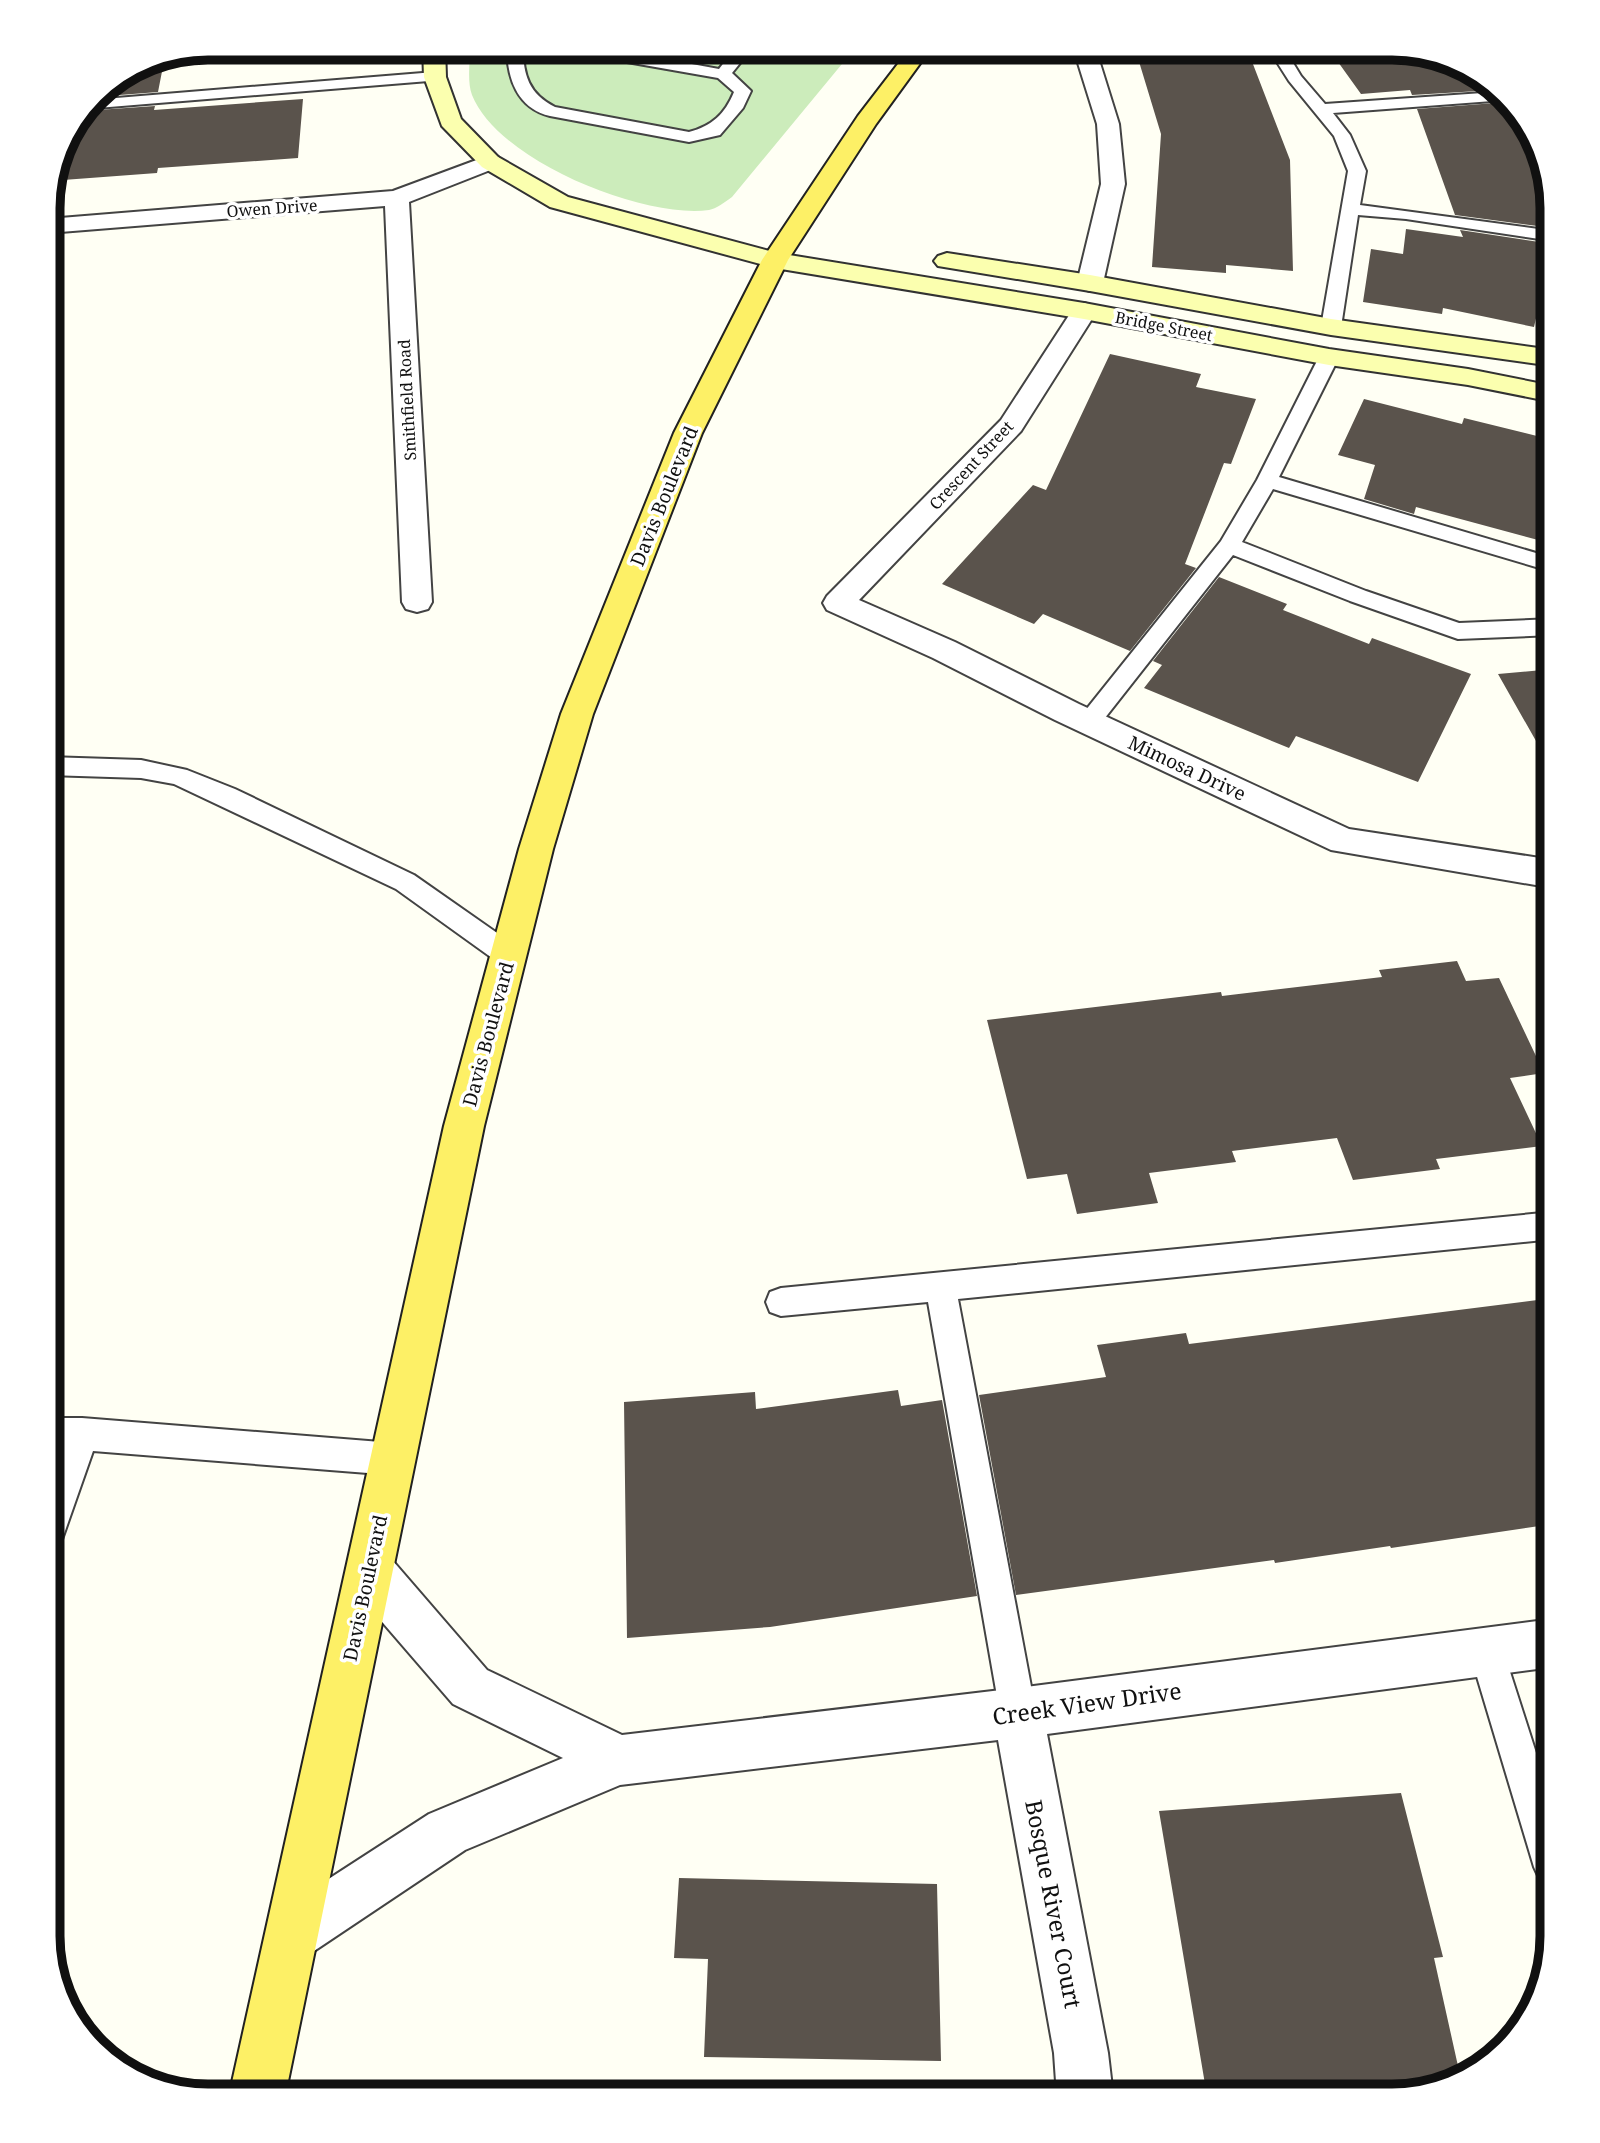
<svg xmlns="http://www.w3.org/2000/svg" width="1600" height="2143" font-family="'Noto Serif',serif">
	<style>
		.green { fill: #ccecbb }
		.building { fill: #5a534c }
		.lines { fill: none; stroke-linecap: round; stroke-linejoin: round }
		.lane-casing { stroke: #434343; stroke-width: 4 }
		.street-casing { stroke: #434343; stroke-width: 4 }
		.secondary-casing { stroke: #323232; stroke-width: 4 }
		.primary-casing { stroke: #212121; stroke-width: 4 }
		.lane { fill: #fff; fill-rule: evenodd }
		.street { fill: #fff; fill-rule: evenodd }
		.secondary { fill: #fbffaf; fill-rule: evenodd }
		.primary { fill: #fdf066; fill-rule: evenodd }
		.labels { text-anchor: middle; stroke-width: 7; stroke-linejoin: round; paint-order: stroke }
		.far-street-label { font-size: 16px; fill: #101010; stroke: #fff }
		.street-label { font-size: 19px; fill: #101010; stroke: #fff }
		.near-street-label { font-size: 23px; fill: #101010; stroke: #fff }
		.rim { fill: none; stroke: #101010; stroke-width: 9 }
	</style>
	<rect width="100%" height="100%" fill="#fffff4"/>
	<path class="green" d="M470,47H856L732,197C725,202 716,209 709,210C643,219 498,161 472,95C467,82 470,62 470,47Z"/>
	<path class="building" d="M1328,48H1402L1472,69L1495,90L1412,95L1410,90L1361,94Z
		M1202,54L1203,59H1251L1290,160L1293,271L1226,265V273L1152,267L1161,134L1137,55Z
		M165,56L158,92L94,97L102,87L147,59Z
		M303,99L298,158L158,168L157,173L63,180L77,119L83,111L155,106L154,110Z
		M1508,102L1526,119L1553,208V228L1455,215L1417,109Z
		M1406,229L1463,237L1460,230L1553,244L1534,327L1443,308L1442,314L1363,302L1371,249L1403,254Z
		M1110,354L1201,374L1196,387L1256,399L1231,464L1224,463L1185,564L1196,568L1130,651L1043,614L1034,624L942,584L1033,485L1046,490Z
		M1364,399L1462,424L1464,418L1553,440V544L1416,507L1414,514L1364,499L1375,465L1338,455Z
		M1219,577L1287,604L1283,610L1369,644L1372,638L1471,674L1418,782L1296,736L1289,748L1144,688L1162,665L1153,661Z
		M1553,669V771L1498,674Z
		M1457,961L1466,981L1499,978L1544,1073L1510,1078L1542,1146L1436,1159L1440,1169L1353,1180L1337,1138L1232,1151L1236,1162L1149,1173L1158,1203L1077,1214L1067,1174L1027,1179L987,1020L1221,992L1222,996L1382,977L1379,970Z
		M1553,1298V1524L1391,1548L1390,1546L1275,1563L1274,1560L1016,1595L979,1395L1106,1377L1097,1345L1186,1333L1189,1344Z
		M898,1390L901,1406L942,1400L977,1596L770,1627L627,1638L624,1402L755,1392L756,1409Z
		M1401,1793L1443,1957L1434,1958L1460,2075L1393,2096H1207L1159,1811Z
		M679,1878L937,1884L941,2061L704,2057L708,1959L674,1958Z"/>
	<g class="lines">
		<defs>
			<path id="lane" d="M507,47H523C523,75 529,94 555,107L689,132C712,126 725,114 734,92L718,78L570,52L562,47H599L719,69L736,47H753L732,73L751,91L743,108L720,135L689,142L550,116C517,108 507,78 507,47Z
				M1268,48H1284L1301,76L1325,104L1497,92L1506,100L1333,113L1350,135L1366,171L1360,205L1553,231V241L1406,219L1358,215L1341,327L1331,333L1324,331L1321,327L1348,171L1334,136L1289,81Z
				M435,72L443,77L441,80L85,109L92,100Z
				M1329,351L1339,357L1279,477L1553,558V572L1273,489L1242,542L1366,591L1459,623L1553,619V635L1458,639L1350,601L1233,555L1097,728L1089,731L1081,728L1077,722L1081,716L1221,541L1257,480L1319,357Z
				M48,757L141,760L187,770L235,789L414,875L517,947L521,955L517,963L508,966L499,963L396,889L174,784L141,778L48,775Z
				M1553,1212V1239L958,1299L1036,1713L1031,1726L1018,1731L1005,1726L1000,1713L928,1302L781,1316L770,1312L766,1302L770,1292L781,1288Z
				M47,1418H82L393,1443L405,1448L409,1459L405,1470L393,1475L93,1451L59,1548L47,1553V1487L60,1450H47Z
				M1486,1633L1498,1638L1503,1650L1553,1806V1886L1540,1880L1534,1867L1469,1650L1474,1638Z"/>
			<path id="street" d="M1073,47H1095L1119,124L1125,184L1103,283L1099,288L1090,291L1081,288L1077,283L1101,184L1097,124Z
				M490,155L498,157L502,162L498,167L409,202L432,602L428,609L417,612L406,609L402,602L385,206L48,233V219L393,191Z
				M1084,303L1093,306L1097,311L1021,431L859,600L955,642L1079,704L1349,829L1553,860V888L1331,850L1055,720L933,658L827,610L823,603L827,596L1001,420L1075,306Z
				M369,1547L386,1553L487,1670L622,1735L1018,1688L1553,1619V1667L1047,1734L1108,2053L1113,2096H1057L1054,2053L998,1740L620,1785L465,1850L311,1953L292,1960L273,1953L266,1934L273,1915L429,1814L563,1758L453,1704L352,1587L346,1570L352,1553Z"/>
			<path id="secondary" d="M423,47H445L446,77L461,119L498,157L568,197L777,253L1084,303L1329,349L1468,369L1553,386V402L1468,385L1329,365L1084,319L775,268L550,207L482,167L442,126L424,77Z
				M947,253L1090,275L1331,319L1553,350V366L1331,335L1090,291L938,266L934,261L938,256Z"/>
			<path id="primary" d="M911,47H932L876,124L788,260L702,433L593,714L553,849L484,1126L285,2096H229L444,1126L519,849L561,714L674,433L762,260L858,116Z"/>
		</defs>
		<use href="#lane" class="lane-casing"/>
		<use href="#street" class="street-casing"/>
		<use href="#secondary" class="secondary-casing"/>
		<use href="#primary" class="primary-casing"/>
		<use href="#lane" class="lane"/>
		<use href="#street" class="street"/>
		<use href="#secondary" class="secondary"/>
		<use href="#primary" class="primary"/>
	</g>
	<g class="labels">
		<g class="far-street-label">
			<text transform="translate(272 208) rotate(-4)" y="6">Owen Drive</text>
			<text transform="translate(1164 326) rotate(11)" y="6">Bridge Street</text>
			<text transform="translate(407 400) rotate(-93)" y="6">Smithfield Road</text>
			<text transform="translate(971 465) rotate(-47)" y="6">Crescent Street</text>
		</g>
		<g class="street-label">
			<text transform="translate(664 496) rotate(-68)" y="7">Davis Boulevard</text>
			<text transform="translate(1187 768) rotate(25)" y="7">Mimosa Drive</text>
			<text transform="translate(488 1034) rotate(-75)" y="7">Davis Boulevard</text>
			<text transform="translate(365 1588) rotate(-78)" y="7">Davis Boulevard</text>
		</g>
		<g class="near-street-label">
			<text transform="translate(1087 1704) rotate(-8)" y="8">Creek View Drive</text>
			<text transform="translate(1053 1904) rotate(79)" y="8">Bosque River Court</text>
		</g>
	</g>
	<path d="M0 0H1600V2143H0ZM208 60H1392A148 148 0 0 1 1540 208V1936A148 148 0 0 1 1392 2084H208A148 148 0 0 1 60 1936V208A148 148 0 0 1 208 60Z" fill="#fff" fill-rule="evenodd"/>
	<path class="rim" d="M208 60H1392A148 148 0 0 1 1540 208V1936A148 148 0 0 1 1392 2084H208A148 148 0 0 1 60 1936V208A148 148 0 0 1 208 60Z"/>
</svg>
